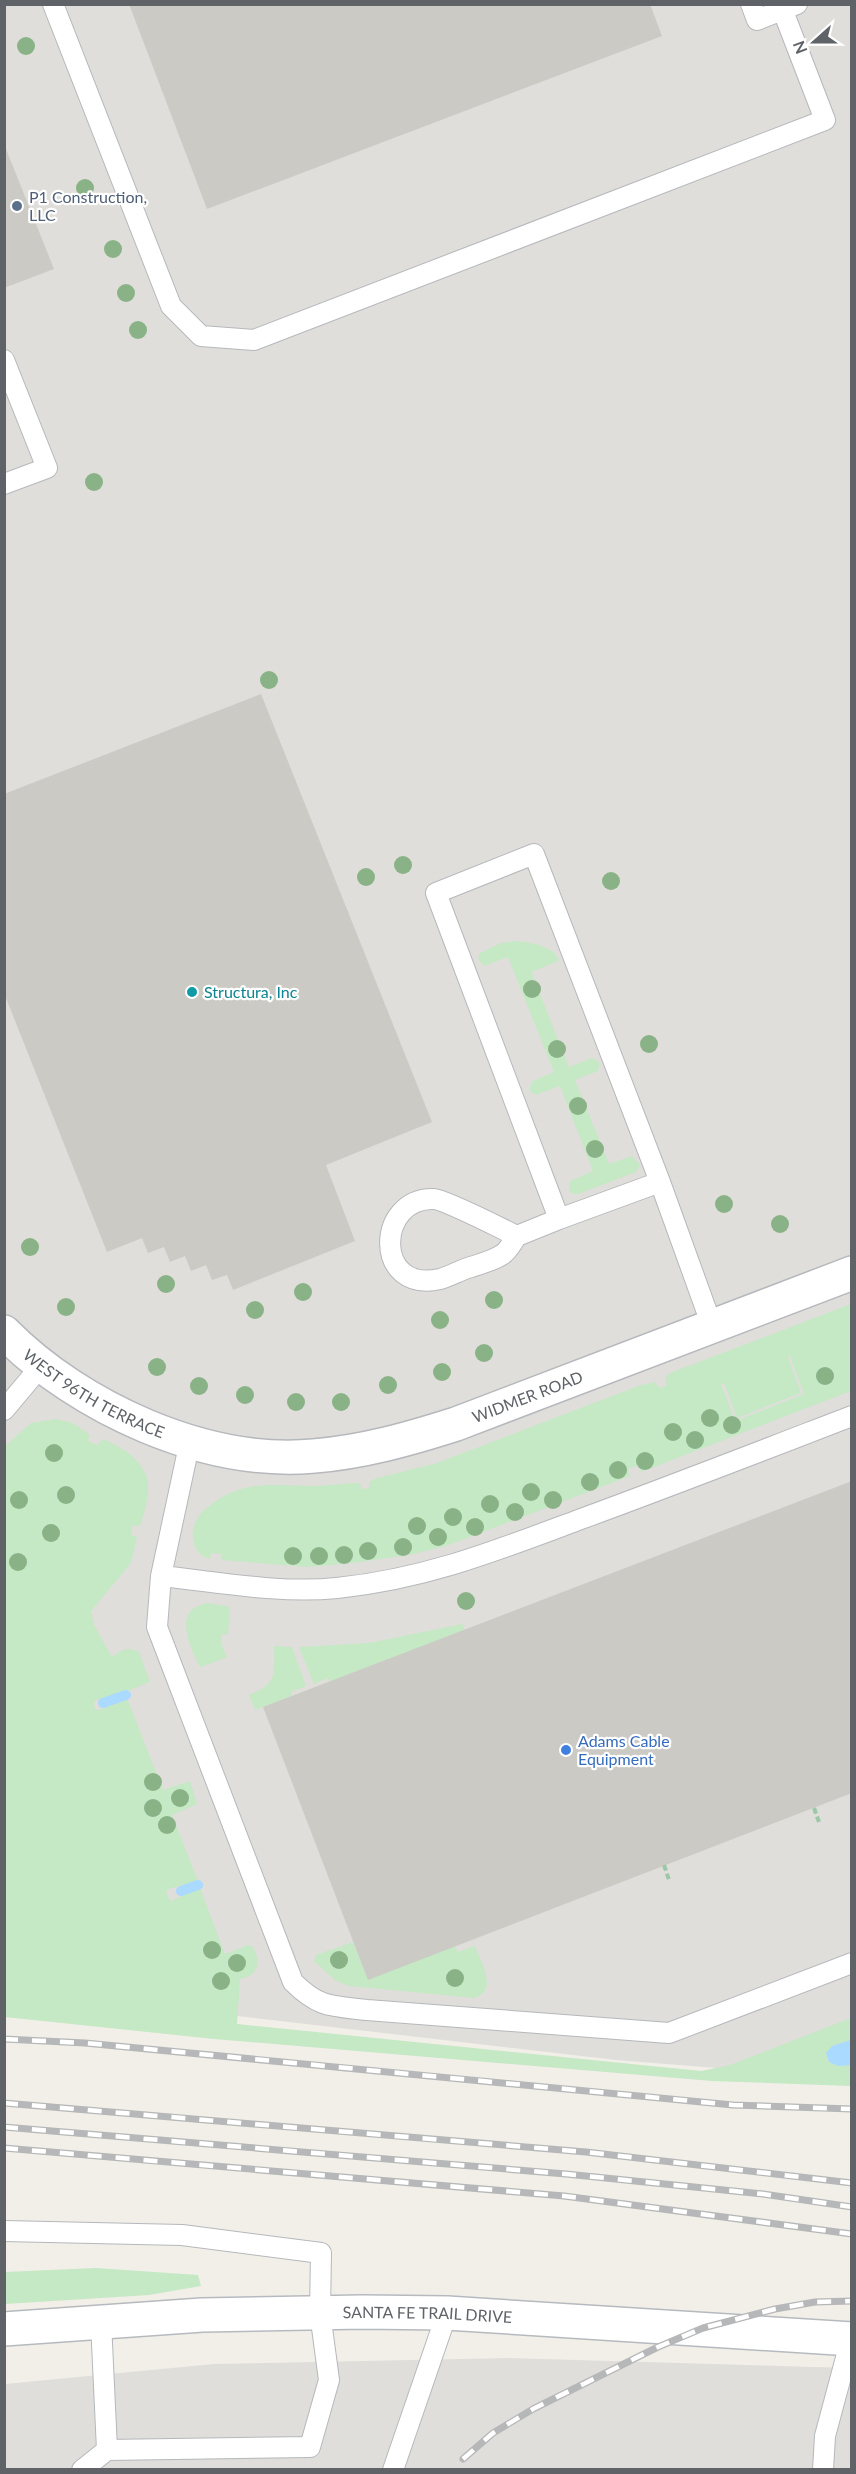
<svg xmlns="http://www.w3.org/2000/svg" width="856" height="2474" font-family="Lato,sans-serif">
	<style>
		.industrial { fill: #e0deda }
		.green { fill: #c5e8c5; fill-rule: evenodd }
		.water { fill: #aadaff }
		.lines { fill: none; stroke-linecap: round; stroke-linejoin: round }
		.stream { stroke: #aadaff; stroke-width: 10 }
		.building { fill: #cccac5 }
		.service-casing { stroke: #b5b8bc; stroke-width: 22 }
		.minor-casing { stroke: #b5b8bc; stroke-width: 36 }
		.secondary-casing { stroke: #b6babf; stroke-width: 36 }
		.path { stroke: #9cc7a9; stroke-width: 4; stroke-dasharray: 6 3; stroke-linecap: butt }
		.service { stroke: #fff; stroke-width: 20 }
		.minor { stroke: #fff; stroke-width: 33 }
		.secondary { stroke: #fff; stroke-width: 33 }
		.rail-casing { stroke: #b6b7b8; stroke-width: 7 }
		.rail { stroke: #fff; stroke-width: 4.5; stroke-dasharray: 14; stroke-linecap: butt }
		.tree { fill: #89b387 }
		.service-dot { fill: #5c6f8a; stroke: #fff; stroke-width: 2 }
		.culture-dot { fill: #0f9aa8; stroke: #fff; stroke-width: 2 }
		.shop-dot { fill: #3f7fe0; stroke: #fff; stroke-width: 2 }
		.labels { text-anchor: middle; stroke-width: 4.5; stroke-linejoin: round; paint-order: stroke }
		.service-label { font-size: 16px; fill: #4e5e75; stroke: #fff; text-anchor: start }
		.culture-label { font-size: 16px; fill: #0d838f; stroke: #fff; text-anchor: start }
		.street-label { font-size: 16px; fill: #5f6368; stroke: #fff }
		.shop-label { font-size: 16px; fill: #366cbe; stroke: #fff; text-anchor: start }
	</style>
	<rect width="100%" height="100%" fill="#f1efe8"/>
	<path class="industrial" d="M4,5H851V2072L754,2071L616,2060L5,1989Z
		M508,2358L851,2368V2469L5,2470V2384L214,2364Z"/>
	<path class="green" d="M518,941C532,943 552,945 559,960L556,962L531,972L569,1067L592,1058L600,1063L598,1071L575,1080L609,1164L632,1156L640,1165L636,1172L578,1194H573L569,1190L570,1181L593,1171L560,1086L536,1095L530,1091V1086L533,1081L554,1072L508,957L484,966L478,959L480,953L501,943Z
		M851,1304V1391L641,1472L638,1465L628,1469L630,1476L446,1546L409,1555L353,1563L308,1567L221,1560L222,1554L211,1553L210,1559C201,1557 194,1549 193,1539C191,1526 198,1515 208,1507C242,1478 276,1486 318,1486C332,1485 346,1483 360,1483L361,1489L369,1488V1482L377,1478L437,1463L641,1385L655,1382L659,1388L667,1385L665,1378L670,1373ZM790,1356L804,1394L735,1421L721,1384L724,1383L737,1418L801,1393L788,1357Z
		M55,1419L73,1423L90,1435L88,1441L97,1445L103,1439C125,1448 152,1465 148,1494C147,1504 143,1516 140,1526L133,1525L131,1535L137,1537L131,1563L91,1611L94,1625L112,1657C122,1650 127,1646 139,1652L150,1682L103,1701L98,1699L94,1702L95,1710L102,1709L127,1698L163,1790L190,1781L197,1804L172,1815L198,1881L168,1889L166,1893L171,1901L200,1888L225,1954L248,1945L253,1947C261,1962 259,1975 240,1979L237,2024L701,2071L730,2065L851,2018V2040L832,2046L826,2053L829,2062L838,2066L851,2065V2086L712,2081L214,2039L5,2017V1446L31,1423Z
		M208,1603L230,1607L228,1635L222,1634L221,1643L227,1657L201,1667L198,1664C189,1643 172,1609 208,1603Z
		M462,1624L465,1630L330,1682L328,1678L314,1684L300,1650V1647L369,1643Z
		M274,1646L292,1647L306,1686L291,1692L292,1696L255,1710L249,1695C278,1684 274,1674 274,1646Z
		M353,1942L368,1979L455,1946L458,1952L475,1946C481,1963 499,1990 474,1998L349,1986L336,1981L314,1961L316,1955Z
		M96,2268L198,2275L201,2286L149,2295L5,2304V2272Z"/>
	<path class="water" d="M851,2040V2065L838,2066L829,2062L826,2053L832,2046Z"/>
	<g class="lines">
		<path class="stream" d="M103,1703L126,1695
			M181,1891L198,1885"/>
	</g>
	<path class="building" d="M129,4H650L662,36L207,209Z
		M4,144L54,269L4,288Z
		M261,694L432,1122L326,1165L355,1241L233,1290L227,1275L212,1280L206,1265L191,1271L185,1256L170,1262L164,1247L148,1253L142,1238L107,1252L4,993V794Z
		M852,1481V1793L368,1980L263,1707Z"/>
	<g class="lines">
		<defs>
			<path id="service" d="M53,4L171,306L201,336L254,340L825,120L783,11
				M751,4L757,20L797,4
				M4,360L47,468L4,484
				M660,1182L559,1219L436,893L534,854L660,1182L712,1326
				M517,1236C513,1241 509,1250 503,1254C494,1261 476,1265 465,1269C457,1272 448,1277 440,1279C373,1294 376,1197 434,1199C446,1200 502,1229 517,1236L559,1219
				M4,1410L41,1366
				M190,1441L161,1576C219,1582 280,1594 337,1588C426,1579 498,1550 581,1519C671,1486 761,1451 852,1416
				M161,1576L157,1627L293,1982C319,2008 332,2006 367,2010L669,2033L852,1963
				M4,2231L182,2235L321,2253L320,2313L329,2380L310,2447L107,2450L82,2470
				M101,2322L107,2450
				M393,2470L447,2313
				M823,2470L825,2436L851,2339"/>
			<g id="minor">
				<path id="s1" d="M4,1332C79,1408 206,1466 314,1456C363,1452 409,1439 456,1424L852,1273"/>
			</g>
			<g id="secondary">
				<path id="s2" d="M4,2329L202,2315L362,2312L447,2313L852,2339"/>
			</g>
		</defs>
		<use href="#service" class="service-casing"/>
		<use href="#minor" class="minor-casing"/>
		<use href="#secondary" class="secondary-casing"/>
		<path class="path" d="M814,1808L819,1822
			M664,1865L669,1880"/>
		<use href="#service" class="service"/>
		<use href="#minor" class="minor"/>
		<use href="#secondary" class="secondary"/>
		<defs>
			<path id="rail" d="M4,2039L85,2043L733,2105L852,2109
				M4,2103L586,2152L852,2183
				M4,2127L566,2174L763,2194L852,2207
				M4,2148L564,2196L852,2234
				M463,2459L493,2433L533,2409L658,2347L703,2328L775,2309L815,2302L852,2301"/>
		</defs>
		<use href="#rail" class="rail-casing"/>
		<use href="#rail" class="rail"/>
	</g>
	<g class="tree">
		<circle cx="26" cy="46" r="9"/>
		<circle cx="85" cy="188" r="9"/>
		<circle cx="113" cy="249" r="9"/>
		<circle cx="126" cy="293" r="9"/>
		<circle cx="138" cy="330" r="9"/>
		<circle cx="94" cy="482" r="9"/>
		<circle cx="269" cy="680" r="9"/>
		<circle cx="403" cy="865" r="9"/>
		<circle cx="366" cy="877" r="9"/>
		<circle cx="611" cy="881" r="9"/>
		<circle cx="532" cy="989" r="9"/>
		<circle cx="649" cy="1044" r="9"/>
		<circle cx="557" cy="1049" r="9"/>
		<circle cx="578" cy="1106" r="9"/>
		<circle cx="595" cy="1149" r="9"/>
		<circle cx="724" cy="1204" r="9"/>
		<circle cx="780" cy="1224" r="9"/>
		<circle cx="30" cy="1247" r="9"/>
		<circle cx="166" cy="1284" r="9"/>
		<circle cx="303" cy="1292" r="9"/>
		<circle cx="494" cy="1300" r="9"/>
		<circle cx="66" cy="1307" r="9"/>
		<circle cx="255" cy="1310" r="9"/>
		<circle cx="440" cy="1320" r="9"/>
		<circle cx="484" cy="1353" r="9"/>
		<circle cx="157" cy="1367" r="9"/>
		<circle cx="442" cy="1372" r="9"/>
		<circle cx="825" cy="1376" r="9"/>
		<circle cx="388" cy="1385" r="9"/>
		<circle cx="199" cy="1386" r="9"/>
		<circle cx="245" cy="1395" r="9"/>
		<circle cx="296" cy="1402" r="9"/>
		<circle cx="341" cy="1402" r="9"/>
		<circle cx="710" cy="1418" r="9"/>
		<circle cx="732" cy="1425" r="9"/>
		<circle cx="673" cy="1432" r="9"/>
		<circle cx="695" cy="1440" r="9"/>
		<circle cx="54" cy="1453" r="9"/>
		<circle cx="645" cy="1461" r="9"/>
		<circle cx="618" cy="1470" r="9"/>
		<circle cx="590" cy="1482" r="9"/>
		<circle cx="531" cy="1492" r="9"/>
		<circle cx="66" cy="1495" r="9"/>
		<circle cx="19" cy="1500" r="9"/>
		<circle cx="553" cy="1500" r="9"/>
		<circle cx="490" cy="1504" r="9"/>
		<circle cx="515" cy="1512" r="9"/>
		<circle cx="453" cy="1517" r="9"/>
		<circle cx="417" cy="1526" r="9"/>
		<circle cx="475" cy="1527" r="9"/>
		<circle cx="51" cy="1533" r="9"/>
		<circle cx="438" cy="1537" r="9"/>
		<circle cx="403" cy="1547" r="9"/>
		<circle cx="368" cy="1551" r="9"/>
		<circle cx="344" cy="1555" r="9"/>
		<circle cx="293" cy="1556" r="9"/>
		<circle cx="319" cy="1556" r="9"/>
		<circle cx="18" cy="1562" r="9"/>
		<circle cx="466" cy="1601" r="9"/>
		<circle cx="153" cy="1782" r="9"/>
		<circle cx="180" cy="1798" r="9"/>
		<circle cx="153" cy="1808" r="9"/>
		<circle cx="167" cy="1825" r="9"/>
		<circle cx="212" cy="1950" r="9"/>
		<circle cx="339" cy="1960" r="9"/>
		<circle cx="237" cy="1963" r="9"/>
		<circle cx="455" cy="1978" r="9"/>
		<circle cx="221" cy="1981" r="9"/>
	</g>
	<circle class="service-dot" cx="17" cy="206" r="6"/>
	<circle class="culture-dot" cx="192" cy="992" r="6"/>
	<circle class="shop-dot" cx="566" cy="1750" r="6"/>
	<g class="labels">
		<g class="service-label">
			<text x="29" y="203">P1 Construction,<tspan x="29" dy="18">LLC</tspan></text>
		</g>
		<g class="culture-label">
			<text x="204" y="998">Structura, Inc</text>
		</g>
		<g class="street-label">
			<text dy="6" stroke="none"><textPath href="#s1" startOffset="110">WEST 96TH TERRACE</textPath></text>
			<text dy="6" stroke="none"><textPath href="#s1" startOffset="566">WIDMER ROAD</textPath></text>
			<text dy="6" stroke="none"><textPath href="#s2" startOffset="424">SANTA FE TRAIL DRIVE</textPath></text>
		</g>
		<g class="shop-label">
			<text x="578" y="1747">Adams Cable<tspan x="578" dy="18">Equipment</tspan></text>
		</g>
	</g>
	<rect width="856" height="2474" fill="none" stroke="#5f6368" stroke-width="12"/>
	<g transform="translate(814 42) rotate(249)" stroke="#ffffff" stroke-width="4.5" paint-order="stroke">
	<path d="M0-4.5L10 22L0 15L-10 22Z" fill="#5f6368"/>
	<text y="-9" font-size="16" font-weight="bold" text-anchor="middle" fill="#5f6368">N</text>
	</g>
</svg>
